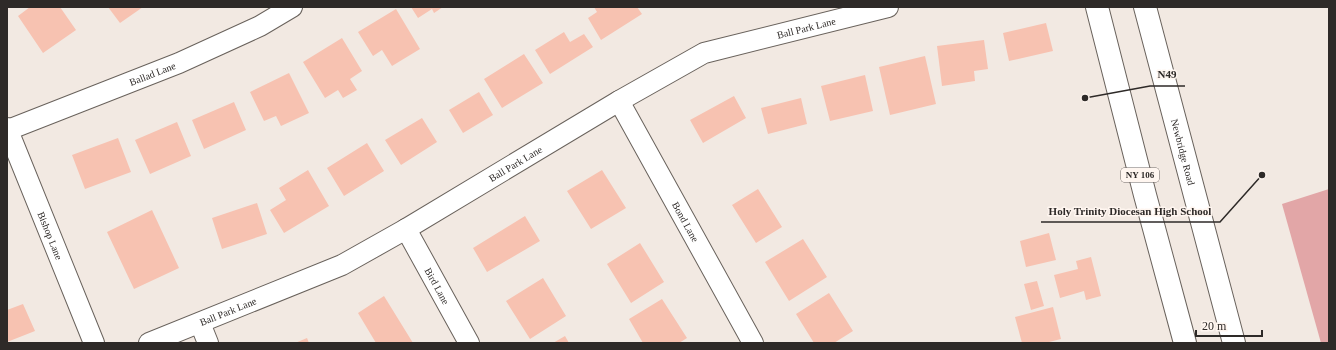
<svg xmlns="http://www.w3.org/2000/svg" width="1336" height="350" font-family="Georgia,serif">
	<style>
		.green { fill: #e2a6a7 }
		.building { fill: #f7c2b1 }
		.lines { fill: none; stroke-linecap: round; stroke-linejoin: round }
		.minor-casing { stroke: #69625c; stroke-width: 22 }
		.primary-casing { stroke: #69625c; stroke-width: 24 }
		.minor { stroke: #fff; stroke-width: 20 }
		.primary { stroke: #fff; stroke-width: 22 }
		.labels { text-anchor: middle; stroke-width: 3; stroke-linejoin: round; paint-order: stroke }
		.shield { fill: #fff6f0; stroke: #6d6764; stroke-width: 1 }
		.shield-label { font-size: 9px; font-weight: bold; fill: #2e2a28 }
		.street-label { font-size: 10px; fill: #2e2a28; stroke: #fff6f0 }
		.leader { fill: none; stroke: #2e2a28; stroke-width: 1.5 }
		.callout-dot { fill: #2e2a28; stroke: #fff6f0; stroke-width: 1.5 }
		.callout-label { font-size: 11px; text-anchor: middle; font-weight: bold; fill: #2e2a28; stroke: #fff6f0; stroke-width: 3; stroke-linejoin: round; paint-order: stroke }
	</style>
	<rect width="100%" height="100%" fill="#f2e9e2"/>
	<path class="green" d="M1329,189V343H1321L1282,204Z"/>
	<path class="building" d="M30,7H60L76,30L43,53L18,16Z
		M108,7H143L120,23Z
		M411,7H443L434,13L432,9L418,18Z
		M594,7H637L642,14L601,40L588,18L597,12Z
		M396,9L420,49L392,66L382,50L373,56L358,32Z
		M1046,23L1053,51L1009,61L1003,33Z
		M564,32L570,42L584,34L593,47L550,74L535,50Z
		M342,38L362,71L350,79L357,90L343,98L338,90L325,98L303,62Z
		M984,40L988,69L974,71L975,81L942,86L937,46Z
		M524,54L543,83L502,108L484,79Z
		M925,56L936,104L890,115L879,67Z
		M289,73L309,113L281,126L276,116L264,121L250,92Z
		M865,75L873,111L830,121L821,86Z
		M479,92L493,115L463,133L449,110Z
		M734,96L746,118L703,143L690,120Z
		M801,98L807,124L768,134L761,108Z
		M234,102L246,130L204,149L192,120Z
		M422,118L437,142L401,165L385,140Z
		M177,122L191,156L150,174L135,140Z
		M118,138L131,172L85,189L72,155Z
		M367,143L384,171L344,196L327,168Z
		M308,170L329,206L284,233L270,210L286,200L279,188Z
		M602,170L626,208L591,229L567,191Z
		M758,189L782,227L756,243L732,205Z
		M257,203L267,234L222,249L212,218Z
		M152,210L179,268L134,289L107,232Z
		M525,216L540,241L487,272L473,248Z
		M1049,233L1056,260L1026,267L1020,241Z
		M803,239L827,277L789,301L765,262Z
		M640,243L664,282L631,303L607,264Z
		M1091,257L1101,296L1086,300L1084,291L1060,298L1054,275L1078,269L1076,261Z
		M543,278L566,316L530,339L506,301Z
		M1037,281L1044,306L1031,310L1024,284Z
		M829,293L853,331L834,343H814L796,314Z
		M384,296L413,343H376L358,313Z
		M662,299L687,338L679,343H643L629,319Z
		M23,304L35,331L7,342V310Z
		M1053,307L1061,339L1045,343H1022L1015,317Z
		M565,336L569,343H553Z
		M307,338L309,343H295Z"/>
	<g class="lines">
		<defs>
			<g id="minor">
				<path id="s1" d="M619,101L753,343"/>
				<path id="s2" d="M7,128L94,343"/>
				<path id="s3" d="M8,130L179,63L260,26L292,7"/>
				<path id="s4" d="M406,229L469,343"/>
				<path d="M200,323L208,343"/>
				<path id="s5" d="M149,343L342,265L406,229L619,101L704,53L888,7"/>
			</g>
			<g id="primary">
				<path d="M1097,7L1145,195L1185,343"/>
				<path id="s6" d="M1145,7L1234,343"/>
			</g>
		</defs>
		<use href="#minor" class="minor-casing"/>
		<use href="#primary" class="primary-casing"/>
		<use href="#minor" class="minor"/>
		<use href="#primary" class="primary"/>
	</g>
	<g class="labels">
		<rect class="shield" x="1121" y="168" width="38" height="14" rx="3"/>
		<g class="shield-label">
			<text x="1140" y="178">NY 106</text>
		</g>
		<g class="street-label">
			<text dy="4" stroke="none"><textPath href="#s5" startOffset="733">Ball Park Lane</textPath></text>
			<text dy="4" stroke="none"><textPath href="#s3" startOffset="155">Ballad Lane</textPath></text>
			<text dy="4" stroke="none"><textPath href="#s6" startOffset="150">Newbridge Road</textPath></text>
			<text dy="4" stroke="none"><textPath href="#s5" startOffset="409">Ball Park Lane</textPath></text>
			<text dy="4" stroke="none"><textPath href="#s1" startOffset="138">Bond Lane</textPath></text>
			<text dy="4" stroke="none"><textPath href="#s2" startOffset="116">Bishop Lane</textPath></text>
			<text dy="4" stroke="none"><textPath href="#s4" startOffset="65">Bird Lane</textPath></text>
			<text dy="4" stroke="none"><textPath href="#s5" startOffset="85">Ball Park Lane</textPath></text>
		</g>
	</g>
	<path class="leader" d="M1085 98L1150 86H1185M1262 175L1220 222H1041"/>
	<g class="callout-dot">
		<circle cx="1085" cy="98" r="4"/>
		<circle cx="1262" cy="175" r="4"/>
	</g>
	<g class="callout-label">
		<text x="1167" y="78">N49</text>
		<text x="1130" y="215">Holy Trinity Diocesan High School</text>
	</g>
	<rect width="1336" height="350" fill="none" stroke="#2e2a28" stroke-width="16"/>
	<path d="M1196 330v6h66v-6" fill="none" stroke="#2e2a28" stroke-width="2"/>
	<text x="1202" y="330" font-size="12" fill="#2e2a28" stroke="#fff6f0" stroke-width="3" paint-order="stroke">20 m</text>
</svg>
